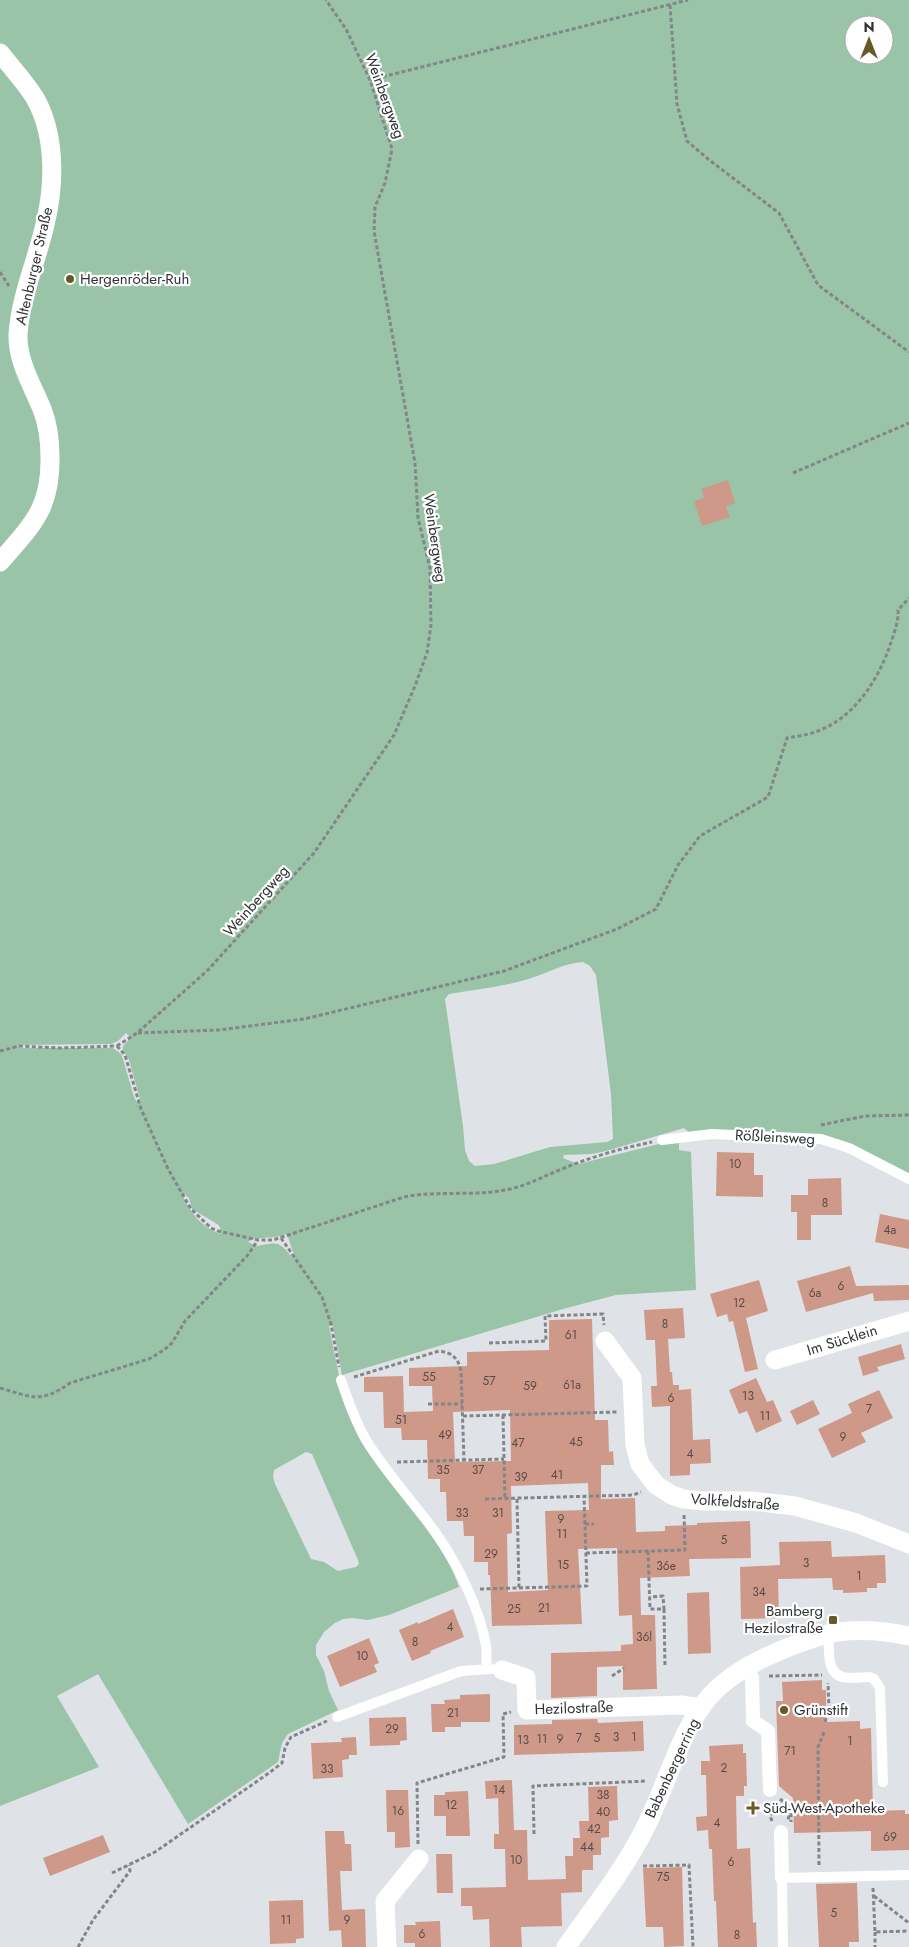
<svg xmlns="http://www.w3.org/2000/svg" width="909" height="1947" font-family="Jost,sans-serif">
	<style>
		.green { fill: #9ac4a8; fill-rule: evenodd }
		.building { fill: #ce9989; fill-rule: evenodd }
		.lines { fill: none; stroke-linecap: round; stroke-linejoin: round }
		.path { stroke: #838689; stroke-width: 3; stroke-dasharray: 4 2.5; stroke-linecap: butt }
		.service { stroke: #fff; stroke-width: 10 }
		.pedestrian { stroke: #fff; stroke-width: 14 }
		.minor { stroke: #fff; stroke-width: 19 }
		.poi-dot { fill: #685a28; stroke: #fff; stroke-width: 2 }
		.labels { text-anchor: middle; stroke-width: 4.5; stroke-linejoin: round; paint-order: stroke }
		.number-label { font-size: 12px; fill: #584c49 }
		.street-label { font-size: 15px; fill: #303234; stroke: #fff }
		.poi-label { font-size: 15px; fill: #303234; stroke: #fff; text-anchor: start }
	</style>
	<rect width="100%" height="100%" fill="#dfe2e7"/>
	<path class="green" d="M0,0H909V1175L842,1142L691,1134L684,1128L606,1151L592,1154L564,1155L563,1158L578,1164L675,1140L679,1142V1150L691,1152L696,1290L616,1295L563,1309L342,1375L333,1326H329L339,1376C330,1401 429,1526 445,1555C451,1566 455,1576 459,1587L389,1615L368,1620L353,1618L343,1619L335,1623L324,1632L316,1645V1655L324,1671L329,1691L338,1710L288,1734L282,1743L278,1762L188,1824L98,1674L57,1696L99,1767L0,1806ZM854,25H884V55H854ZM583,962L590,966L596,975L611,1094L613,1139L607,1142L550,1147L494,1164L475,1166L469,1161L465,1150L463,1126L445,999L449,994C478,989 506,987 534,977C550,972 565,963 583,962ZM126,1033L131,1038L123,1046V1050L129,1060L141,1103L136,1101L134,1097L123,1059L121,1054L113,1048H20L18,1045L111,1044L118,1041ZM184,1194L189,1198L192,1209L217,1224L220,1227V1234C201,1227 191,1213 182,1195ZM286,1234C290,1239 290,1247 294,1253L293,1258C278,1241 279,1242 257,1246L248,1242C259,1235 274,1240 286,1234ZM306,1452L312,1454L358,1560L359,1564L356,1567L338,1571L324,1562L311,1559L275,1484L273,1477L274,1470Z"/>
	<path class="building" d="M728,480L735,503L726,506L730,517L702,526L694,501L704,498L701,489Z
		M717,1152L754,1153V1175H763V1197L716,1196Z
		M841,1178L842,1215H811V1240H797V1212H791V1195H808V1179Z
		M880,1214L909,1220V1249L875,1242Z
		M850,1266L856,1286L909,1285V1300L874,1301L873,1293L806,1312L797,1281Z
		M759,1280L768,1311L746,1318L758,1369L745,1372L733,1321L729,1322L727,1314L717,1317L710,1294Z
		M683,1308L685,1338L668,1339L670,1372H672L673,1385H679V1390L691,1389L693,1440L710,1439L711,1463L690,1464V1475L670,1476V1406L652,1407L651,1386H657L655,1340H646L644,1310Z
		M592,1319L595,1420H608L609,1452L613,1451L614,1465H601V1499L635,1498L636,1532L665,1531V1526L697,1525V1523L750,1521L751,1558L689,1559L690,1576L640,1578L641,1615H655L657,1689L623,1690V1666L597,1667V1696L551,1698V1653L621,1651V1645L633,1644L632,1615L619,1616L617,1548L578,1549L582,1624L492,1626L490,1575H488V1562H474V1536H464L463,1521H447L446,1492H440V1479H428L427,1440H402L401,1428H384L383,1392H364V1377L403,1376L404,1412L433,1411L432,1386H409V1368L467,1366V1352L549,1350V1320ZM510,1410L511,1461L455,1462L453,1412ZM588,1483L589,1510L545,1511L548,1590L508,1592L507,1534L512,1533L511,1486Z
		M901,1344L905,1359L877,1367L879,1371L863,1376L858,1357Z
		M756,1378L767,1402L773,1400L782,1421L756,1433L747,1411L739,1414L729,1390Z
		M879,1390L893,1418L861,1433L866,1442L832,1458L818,1429L852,1413L848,1404Z
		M813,1400L820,1414L797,1425L790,1411Z
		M831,1541L832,1557L885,1555L886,1583H877V1588H867V1592L843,1593V1590H833L832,1578L778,1579L779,1618L741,1619L740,1567L780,1565L779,1542Z
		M709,1592L711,1653L688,1654L687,1593Z
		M453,1609L464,1637L430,1651L431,1653L412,1661L399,1630L418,1622V1624Z
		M369,1638L379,1663L374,1665L377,1672L340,1687L327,1656Z
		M822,1680V1690H826V1722L860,1721V1729L871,1728L873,1811L905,1810V1814H909V1850L871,1851V1831L794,1833L793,1798L779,1786L776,1701H783L782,1682Z
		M490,1694V1722H461V1727H445V1732H432L431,1704H445L444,1700L460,1699V1695Z
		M406,1717L407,1740L400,1741V1745L370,1746L369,1718Z
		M597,1719L598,1723L643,1721L644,1751L514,1755V1725L552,1724V1720Z
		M356,1737L357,1755H349V1759L342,1760L343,1777L313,1779L311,1743L342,1742L341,1738Z
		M743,1744V1753H746L747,1786H744V1796H736L737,1849L750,1848L753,1923L756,1922L757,1947H718L716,1901H714L712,1849H709L708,1830L697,1831L696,1817L707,1816L706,1775H701V1761H710L709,1746Z
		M512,1780L514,1830H527L528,1880L566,1879L565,1856H573V1838H580L579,1821H589L588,1787L617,1786L618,1820L609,1821V1837L601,1838V1855H593V1870H582V1892L561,1893L562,1926L521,1927L522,1947H490L489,1919L473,1920L472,1906H461V1888L506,1887L505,1849H494V1834H499L498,1798L486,1799L485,1781Z
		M386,1790H408L410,1847L395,1848V1832H387Z
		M468,1791L470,1836H446V1816H434V1795H445V1792Z
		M325,1831H344L345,1844H351L352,1871H340L342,1910L365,1909L366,1947H342L341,1930L329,1931Z
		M103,1835L110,1852L50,1876L43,1858Z
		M436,1854H452L453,1893H437Z
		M682,1867L684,1946L664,1947L663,1927H646L643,1868Z
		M857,1883L859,1942H849V1947H819L816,1884Z
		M303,1900L304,1938L296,1939V1943L270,1944L269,1901Z
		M440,1921L441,1947H415V1943H404V1925H416L415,1922Z"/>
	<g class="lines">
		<path class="path" d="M670,5L677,104L687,141L708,159L779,213L818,285L909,352
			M370,80L688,0
			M0,272L9,286
			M793,473L909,423
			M138,1033L219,1030L304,1019L504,971L617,929L656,909L678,865L700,836L768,797L787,738C797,736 808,735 818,731C853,718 877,682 889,648C893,636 899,622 898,610L909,598
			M117,1046L137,1033L207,971L314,853L394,735L415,686L427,653L431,625L430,568L418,518L415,463L374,231L375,207L385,183L392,149L370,80L346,29L326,0
			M117,1046L125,1055L141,1109L168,1169L191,1209L211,1228L218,1231L258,1240H273L404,1197C439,1190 475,1197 510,1189C531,1184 548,1174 567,1167C594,1156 623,1148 652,1142
			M0,1051L19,1046L60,1048L117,1046
			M821,1125L865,1116L909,1115
			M281,1238L322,1297L331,1324L339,1367
			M489,1343L546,1341L545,1316L603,1314L604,1325
			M354,1377L439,1351C453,1353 458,1358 461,1371L464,1460
			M0,1388C32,1397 40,1404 70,1383L149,1359L164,1350L172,1343L185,1321L247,1256L258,1240
			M428,1404H462
			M503,1415L505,1499
			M463,1416L617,1412
			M397,1462L504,1459
			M485,1499L633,1495L641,1492
			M517,1499L519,1588
			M585,1524H594
			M648,1551L650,1609H664L663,1596L650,1597
			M586,1553L685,1550L684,1514
			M480,1589L587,1586L584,1497
			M664,1609L665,1667
			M612,1676L624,1668
			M769,1676L822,1675
			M825,1722L829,1710L828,1683
			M780,1799L791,1808V1822
			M772,1821L770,1816L773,1810L779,1807L786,1810L789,1816L788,1820
			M534,1834L533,1786L647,1781
			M418,1844L417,1783L504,1757L503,1714L511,1712
			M819,1865L818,1747L825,1730
			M643,1866L689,1865L693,1947
			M112,1873L155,1852L269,1773L282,1763L285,1748L291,1737L327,1721
			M873,1888L875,1932L909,1931
			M874,1896L909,1923
			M875,1932V1947
			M78,1947L93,1920L130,1871L129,1865"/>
		<path class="service" d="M662,1140L712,1134L821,1139L849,1148L909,1179
			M341,1380C348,1401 355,1421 366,1440C386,1473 413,1501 435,1532C457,1563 480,1609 486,1646C487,1654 486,1662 487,1669
			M829,1634C829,1652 825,1678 850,1678C857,1678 863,1677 870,1677L874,1679L880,1688L883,1782
			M337,1717L461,1671L491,1669
			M783,1947L782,1878L909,1875"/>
		<path class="pedestrian" d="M746,1666L752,1677L753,1721L768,1731L770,1790
			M781,1832L782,1878"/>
		<path class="minor" d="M0,53C12,68 25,82 35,98C55,133 55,181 46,220C38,258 21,294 18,334C17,360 32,385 42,409C48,424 50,440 50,457C51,509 32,525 0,562
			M605,1341L632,1378L635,1445L640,1464L656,1485L672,1495L683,1499L705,1501H752L795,1506L856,1523L909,1544
			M775,1360L909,1321
			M502,1670L526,1678L527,1710L681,1705L701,1708
			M387,1947L385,1901L419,1859
			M566,1947C592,1910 621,1874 642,1834C664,1793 675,1746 701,1707C724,1675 759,1659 794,1645C808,1640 823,1634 838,1632C861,1629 886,1631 909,1636"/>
	</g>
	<g class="poi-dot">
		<circle cx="70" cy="279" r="5"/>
		<rect x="828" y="1615" width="10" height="10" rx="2.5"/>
		<circle cx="784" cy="1710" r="5"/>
		<path d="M750.5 1800.5h5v5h5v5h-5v5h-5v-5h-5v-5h5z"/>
	</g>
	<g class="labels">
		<g class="number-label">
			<text x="735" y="1168">10</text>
			<text x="825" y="1207">8</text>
			<text x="890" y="1234">4a</text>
			<text x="841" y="1290">6</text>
			<text x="815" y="1297">6a</text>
			<text x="739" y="1307">12</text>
			<text x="665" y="1328">8</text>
			<text x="571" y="1339">61</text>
			<text x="429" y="1381">55</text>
			<text x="489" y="1385">57</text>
			<text x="572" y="1389">61a</text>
			<text x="530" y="1390">59</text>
			<text x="748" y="1400">13</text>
			<text x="671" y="1402">6</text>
			<text x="869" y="1413">7</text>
			<text x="765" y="1420">11</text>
			<text x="401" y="1424">51</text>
			<text x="445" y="1439">49</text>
			<text x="843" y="1441">9</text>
			<text x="576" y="1446">45</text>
			<text x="518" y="1447">47</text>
			<text x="690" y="1458">4</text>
			<text x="443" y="1474">35</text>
			<text x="478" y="1474">37</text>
			<text x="557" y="1479">41</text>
			<text x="521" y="1481">39</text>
			<text x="462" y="1517">33</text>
			<text x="498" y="1517">31</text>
			<text x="561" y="1523">9</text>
			<text x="562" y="1538">11</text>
			<text x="724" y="1544">5</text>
			<text x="491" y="1558">29</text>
			<text x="806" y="1567">3</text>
			<text x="563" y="1569">15</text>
			<text x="666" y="1570">36e</text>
			<text x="859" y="1580">1</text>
			<text x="759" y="1596">34</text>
			<text x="544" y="1612">21</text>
			<text x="514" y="1613">25</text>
			<text x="450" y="1631">4</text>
			<text x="644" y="1641">36l</text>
			<text x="415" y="1646">8</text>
			<text x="362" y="1660">10</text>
			<text x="453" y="1717">21</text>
			<text x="392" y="1733">29</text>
			<text x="616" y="1741">3</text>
			<text x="634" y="1741">1</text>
			<text x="579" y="1742">7</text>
			<text x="597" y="1742">5</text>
			<text x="542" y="1743">11</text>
			<text x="560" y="1743">9</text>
			<text x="523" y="1744">13</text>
			<text x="850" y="1745">1</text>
			<text x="790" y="1755">71</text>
			<text x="724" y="1772">2</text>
			<text x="327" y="1773">33</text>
			<text x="499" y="1794">14</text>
			<text x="603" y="1799">38</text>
			<text x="451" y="1809">12</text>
			<text x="398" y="1815">16</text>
			<text x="603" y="1816">40</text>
			<text x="717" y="1827">4</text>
			<text x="594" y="1833">42</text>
			<text x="890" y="1841">69</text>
			<text x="587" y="1851">44</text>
			<text x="516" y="1864">10</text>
			<text x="731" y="1866">6</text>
			<text x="663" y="1881">75</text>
			<text x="834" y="1917">5</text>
			<text x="286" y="1924">11</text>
			<text x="347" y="1924">9</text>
			<text x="422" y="1938">6</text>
			<text x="737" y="1939">8</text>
		</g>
		<g class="street-label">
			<text transform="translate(385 96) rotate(70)" y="5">Weinbergweg</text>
			<text transform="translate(34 266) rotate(-77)" y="5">Altenburger Straße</text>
			<text transform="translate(435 538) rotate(82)" y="5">Weinbergweg</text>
			<text transform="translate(256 901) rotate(-48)" y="5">Weinbergweg</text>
			<text transform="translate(775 1137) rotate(3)" y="5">Rößleinsweg</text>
			<text transform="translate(842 1340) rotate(-17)" y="5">Im Sücklein</text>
			<text transform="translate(735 1502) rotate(4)" y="5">Volkfeldstraße</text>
			<text transform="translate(574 1708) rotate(-2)" y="5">Hezilostraße</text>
			<text transform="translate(672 1768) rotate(-65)" y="5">Babenbergerring</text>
		</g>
		<g class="poi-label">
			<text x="80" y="284">Hergenröder-Ruh</text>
			<text x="823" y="1616" text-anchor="end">Bamberg<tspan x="823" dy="17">Hezilostraße</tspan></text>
			<text x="794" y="1715">Grünstift</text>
			<text x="763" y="1813">Süd-West-Apotheke</text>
		</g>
	</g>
	<g transform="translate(869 40)"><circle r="24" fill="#ffffff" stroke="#acadae"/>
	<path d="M0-4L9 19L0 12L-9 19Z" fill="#685a28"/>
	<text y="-8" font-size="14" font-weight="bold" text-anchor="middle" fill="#303234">N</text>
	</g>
</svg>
